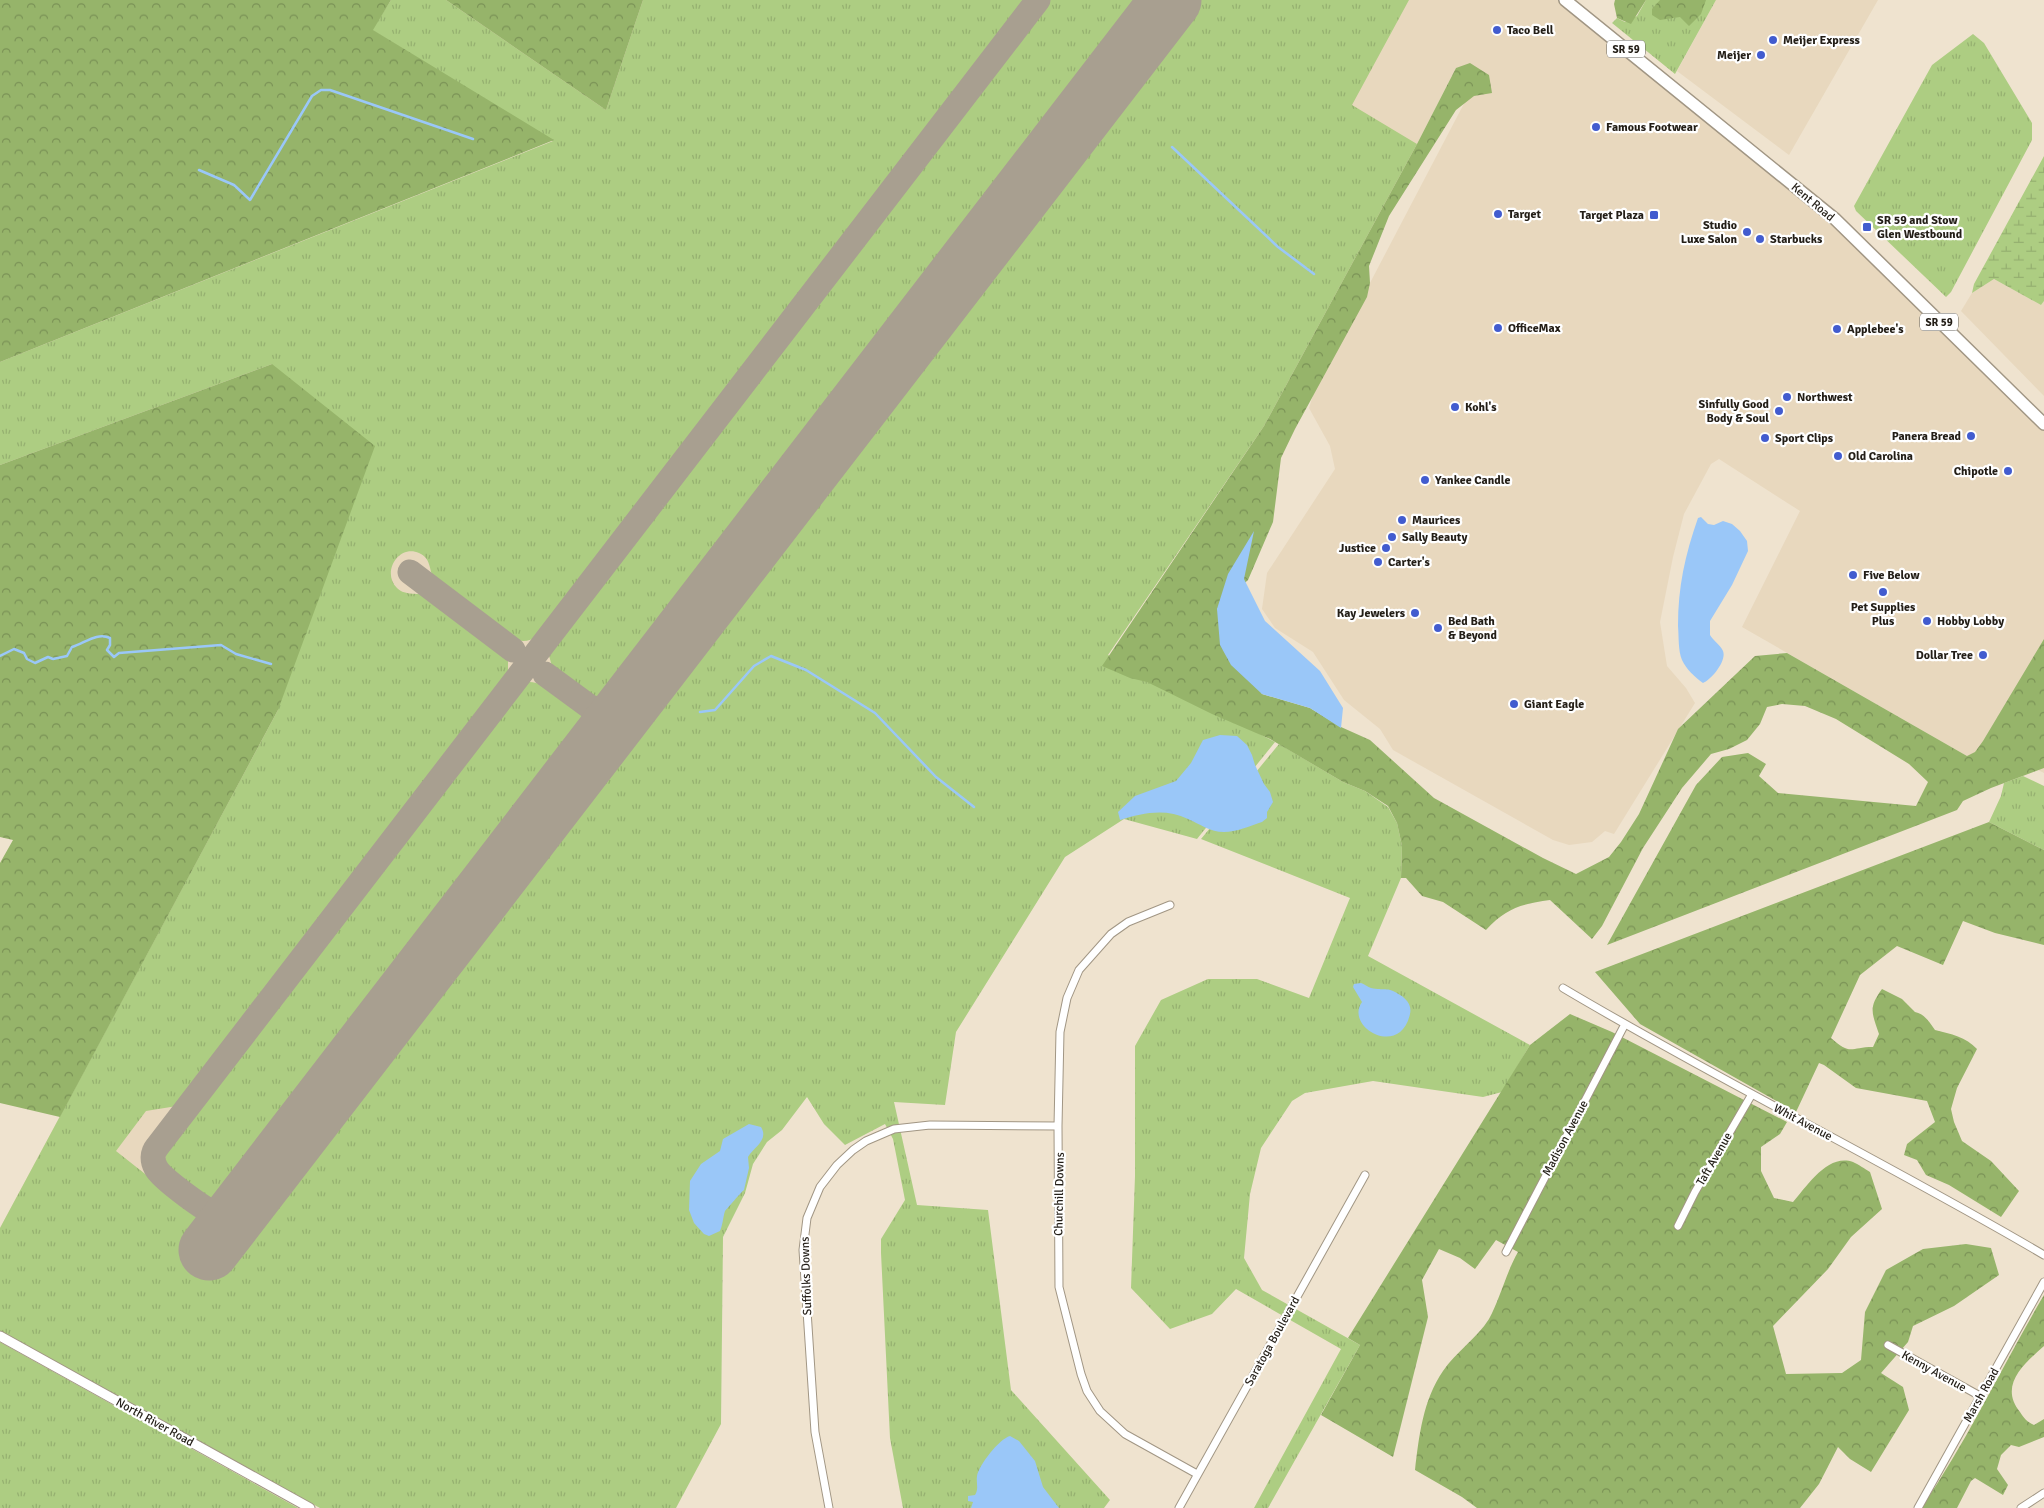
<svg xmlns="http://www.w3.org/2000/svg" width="2044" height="1508" font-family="Signika,sans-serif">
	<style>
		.built { fill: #e8d8be }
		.grass { fill: url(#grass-tufts) }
		.forest { fill: url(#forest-crowns) }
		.wetland { fill: url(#wetland-marsh) }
		.water { fill: #9ac7f8 }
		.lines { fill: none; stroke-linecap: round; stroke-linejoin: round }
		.stream { stroke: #9ac7f8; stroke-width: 2.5 }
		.taxiway { stroke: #a89f90; stroke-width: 25 }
		.runway { stroke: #a89f90; stroke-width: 61 }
		.minor-casing { stroke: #a19684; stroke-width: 9 }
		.tertiary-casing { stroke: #a19684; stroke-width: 11 }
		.primary-casing { stroke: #a19684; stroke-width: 14 }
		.minor { stroke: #fff; stroke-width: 7 }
		.tertiary { stroke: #fff; stroke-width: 9 }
		.primary { stroke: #fff; stroke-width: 11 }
		.poi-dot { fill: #425ccf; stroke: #fff; stroke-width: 2 }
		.labels { text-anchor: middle; stroke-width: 4.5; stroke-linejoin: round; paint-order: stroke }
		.shield { fill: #fff; stroke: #65625d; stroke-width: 1 }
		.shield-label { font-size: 11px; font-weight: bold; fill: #231e17 }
		.poi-label { font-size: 12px; font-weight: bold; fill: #231e17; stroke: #fff; text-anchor: start }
		.street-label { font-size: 12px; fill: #231e17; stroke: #fff }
	</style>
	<defs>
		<pattern id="grass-tufts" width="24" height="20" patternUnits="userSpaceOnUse" patternTransform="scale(1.25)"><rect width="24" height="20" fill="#adcd82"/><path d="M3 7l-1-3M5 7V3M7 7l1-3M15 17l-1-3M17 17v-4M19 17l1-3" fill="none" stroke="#95b070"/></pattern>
		<pattern id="forest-crowns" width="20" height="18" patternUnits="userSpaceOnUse" patternTransform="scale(1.25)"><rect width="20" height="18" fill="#96b46a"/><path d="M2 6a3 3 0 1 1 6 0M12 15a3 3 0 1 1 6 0" fill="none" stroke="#7a9256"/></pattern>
		<pattern id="wetland-marsh" width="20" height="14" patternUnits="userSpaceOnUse" patternTransform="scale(1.25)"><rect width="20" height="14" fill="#adcd82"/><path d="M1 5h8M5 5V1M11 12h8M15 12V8" fill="none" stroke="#95b070"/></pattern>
	</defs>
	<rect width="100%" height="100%" fill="#efe3cf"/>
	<path class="built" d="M391,0H446L478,22L489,0H1560L1759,161L1856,246L2044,426V773L1983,742L1975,753L1967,756L1742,627L1800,511L1719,459L1711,464L1684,514L1673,557L1660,622L1667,666L1686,688L1695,703L1614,834L1605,831L1592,842L1569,845L1553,840L1393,750L1380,729L1344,700L1313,652L1275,628L1262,609L1267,573L1335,469L1330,446L1309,408L1316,386L1480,73L1456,68L1417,144L1264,426L1108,655L575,1232L484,1392L441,1473L320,1508L0,1331V1228L278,710L272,364L0,465V362L553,141Z
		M1716,0H1878L1789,155L1677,71Z
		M1994,279L2041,305L2044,301V396L1961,311L1972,293Z"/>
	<path class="grass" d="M391,0H446L606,110L643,0H1028L538,636C528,642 521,643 511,637C493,624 476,611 458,598C451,593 443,588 436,582C428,573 433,559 419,553C399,544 381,572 397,588C406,597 418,591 429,597L498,649L508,660V675L177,1106L146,1111L116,1151L211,1226L199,1242L219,1258L1187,0H1409L1352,105L1417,144L1264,426L1108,655L1275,742L1197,839L1124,819L1065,857L956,1032L945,1105L894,1102L917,1205L988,1210L1011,1390L1110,1500L1104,1508H903L890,1438L881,1253V1239L905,1200L893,1139L885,1124L845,1145L824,1124L807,1097L782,1130L767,1142L753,1164L745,1193L723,1237L721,1424L676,1508H320L0,1331V1228L278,710L272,364L0,465V362L553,141L372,30Z
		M1049,0H1153L616,698L610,702L596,701L552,667L549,655L552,646Z
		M1646,0H1716L1675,74L1612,23L1617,18L1625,22L1637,16Z
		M1973,34L1984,43L2032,123V140L1951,292L1946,297L1856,211L1854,206L1932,65Z
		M528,682C542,680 581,706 586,719C589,727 587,735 583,742L228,1203L224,1208H217L168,1169L165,1159L167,1146L518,690Z
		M1279,744L1343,782L1365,791L1388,807L1397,823L1402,846L1401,878L1368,956L1530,1045L1502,1092L1483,1097L1373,1081L1305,1093L1292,1101L1261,1148L1250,1194L1244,1258L1262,1290L1360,1345L1268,1508H1254L1341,1349L1236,1289L1212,1314L1170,1329L1131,1288L1135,1176V1046L1161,1000L1208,979H1257L1309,998L1350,898L1201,839Z
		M2023,776L2044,786V850L1989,822L2001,796L2004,783Z
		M0,1342L298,1508H0Z"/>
	<path class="forest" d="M0,0H391L373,30L554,140L0,362Z
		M446,0H643L606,110Z
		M1615,0H1646L1631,24L1617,18L1614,4Z
		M1660,0H1706L1701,14L1689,26L1680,17L1660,20L1652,15V9Z
		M1470,63L1489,75L1492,93L1474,96L1456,110L1389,216L1369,266L1370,283L1367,297L1295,429L1281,458L1273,522L1248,580L1217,609L1262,694L1310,708L1341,727L1370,740L1434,798L1543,858L1576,874L1609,857L1621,842L1639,814L1678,729L1755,656L1787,653L1967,756L1975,752L1983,741L2044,639V768L1991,788L1963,801L1957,810L1607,945L1696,785L1722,757L1748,753L1766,764L1759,776L1778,793L1916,806L1928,782L1909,764L1836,719L1805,706L1782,704L1767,707L1760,724L1747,740L1729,749L1711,754L1682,788L1643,848L1602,926L1592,939L1550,900C1521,904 1506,908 1486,930L1443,902L1422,896L1406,878H1401L1402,846L1397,823L1388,806L1365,791L1343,782L1270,739L1212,714L1147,682L1130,678L1102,666L1264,426L1417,144L1456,68Z
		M272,364L375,446L278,710L60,1117L0,1103V863L13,840L0,837V465Z
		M1989,822L2044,850V945L1995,933L1963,921L1943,965L1897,946L1860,975L1831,1038C1851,1056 1850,1047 1873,1047L1879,1034C1872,1013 1868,1008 1882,989L1902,999L1915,1012C1925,1014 1929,1022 1935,1030C1951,1034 1966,1037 1977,1049L1957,1088L1951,1109L1954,1122L1962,1141L1991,1161L2019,1191L2001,1217L1949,1185L1926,1175L1917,1160L1904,1155L1907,1144L1935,1122L1927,1101L1856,1088L1824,1065L1819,1063L1796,1112L1640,1024L1595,972Z
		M1570,1014L1612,1032L1787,1122L1780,1134L1761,1147V1171L1774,1198L1793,1202C1807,1186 1828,1153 1853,1162C1858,1164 1865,1169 1870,1172L1882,1209L1851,1237L1828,1269L1773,1326L1786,1374L1842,1373L1861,1360L1865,1312L1886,1270L1923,1249L1966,1244L1991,1248L1999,1275L1954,1306L1913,1326L1908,1342L1881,1373L1903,1387L1909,1410L1871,1472L1850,1459L1838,1447L1819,1484L1800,1508H1477L1462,1497L1415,1470C1419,1436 1423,1400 1443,1371C1456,1352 1477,1338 1489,1319C1500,1299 1506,1273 1518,1252L1496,1240L1475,1269L1460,1258L1439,1249L1422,1280L1428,1317L1393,1457L1321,1415L1360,1345L1348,1338L1530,1045Z
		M2044,1295V1346C2025,1363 1998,1385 2020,1412C2024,1418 2027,1422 2034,1425L2044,1419V1437L2019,1447L2011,1445L2001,1455L1997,1469L2008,1485L2003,1495L1975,1478L1971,1481L1957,1508H1921C1968,1440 2002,1366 2044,1295Z"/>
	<path class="wetland" d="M2044,156V301L2041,305L1994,279L1972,293L1974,284Z"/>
	<path class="water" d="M1701,517L1708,524L1714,525L1723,521L1732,524L1740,531L1747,541L1748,551L1732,585L1710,621V635C1713,640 1721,646 1723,651C1727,661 1711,680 1703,683C1695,677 1686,669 1682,660C1678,650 1679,638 1678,626C1678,587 1685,555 1698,518Z
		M1254,531L1244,579L1265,621L1320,671L1343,708L1341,728L1310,708L1262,694L1231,665L1220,645L1217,609L1228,574Z
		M1220,735L1237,736L1247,745L1252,755L1255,765L1264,784L1270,792L1273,802L1267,812V818L1262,822C1250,826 1236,832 1224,832C1210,832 1200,824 1188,819C1165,808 1143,813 1120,820L1118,812L1135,796L1176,781L1191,763L1203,740Z
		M1361,983C1364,984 1368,987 1371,988C1384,991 1387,986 1400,995C1407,999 1412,1006 1410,1014C1400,1059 1344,1027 1362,1002L1353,987L1354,984Z
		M749,1124L761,1127C769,1140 754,1147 748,1157L749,1168L744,1190C742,1191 727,1209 725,1211C723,1217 723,1224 720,1231L709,1236L704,1234L694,1223L689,1210L690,1181L701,1164L720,1151L723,1139Z
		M1010,1436L1019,1441L1035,1461L1043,1487L1059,1508H971L973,1502L968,1501V1496L975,1495C979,1489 976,1483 977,1476C979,1465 999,1439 1010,1436Z"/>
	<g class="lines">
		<path class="stream" d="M1172,147L1278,247L1314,274
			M199,170L234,185L250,200L312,96L321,90H330L473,139
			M0,656L14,649L24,653L27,659L35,663L48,657L53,659L67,656L72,647C85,643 97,632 110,638V645L107,650L114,657L119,653L221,645L236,654L271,664
			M700,712L715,710L754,666L771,656L806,670L875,713L936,777L974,807"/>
		<path class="taxiway" d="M410,572L513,650
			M545,674L590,707C606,713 618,712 632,700
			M588,757C599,741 603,724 590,707
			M237,1213C234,1217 229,1219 224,1218C212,1216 162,1179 156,1168C152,1161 152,1153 157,1147L1038,0"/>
		<path class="runway" d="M209,1250L1171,0"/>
		<defs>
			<path id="minor" d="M1170,905L1128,922L1111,934L1079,970L1067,998L1060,1032L1058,1126L1059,1287L1081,1374L1087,1391L1100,1411L1125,1434L1197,1474
				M1563,988C1721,1082 1886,1162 2044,1255
				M1678,1226L1695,1192L1752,1094
				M1506,1252L1625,1024
				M1888,1345L1980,1396
				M829,1508L815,1432L803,1250L807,1218L820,1187L837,1165L853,1150L866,1141L894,1129L930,1125L1058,1126
				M1179,1508L1365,1175
				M1918,1508L2044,1282
				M2021,1508L2044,1493"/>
			<path id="tertiary" d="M0,1336L310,1508"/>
			<path id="primary" d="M1565,0L1835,219L2044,424"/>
		</defs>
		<use href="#minor" class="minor-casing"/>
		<use href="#tertiary" class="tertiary-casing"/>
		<use href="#primary" class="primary-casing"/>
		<use href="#minor" class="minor"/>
		<use href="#tertiary" class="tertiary"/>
		<use href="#primary" class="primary"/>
	</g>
	<g class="poi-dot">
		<circle cx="1497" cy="30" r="5"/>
		<circle cx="1773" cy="40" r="5"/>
		<circle cx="1761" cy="55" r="5"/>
		<circle cx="1596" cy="127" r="5"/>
		<circle cx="1498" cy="214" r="5"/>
		<rect x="1649" y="210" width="10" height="10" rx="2.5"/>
		<rect x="1862" y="222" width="10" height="10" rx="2.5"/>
		<circle cx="1747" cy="232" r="5"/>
		<circle cx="1760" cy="239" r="5"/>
		<circle cx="1498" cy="328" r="5"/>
		<circle cx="1837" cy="329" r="5"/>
		<circle cx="1787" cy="397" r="5"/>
		<circle cx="1455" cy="407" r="5"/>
		<circle cx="1779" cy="411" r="5"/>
		<circle cx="1971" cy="436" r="5"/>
		<circle cx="1765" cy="438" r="5"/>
		<circle cx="1838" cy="456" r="5"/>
		<circle cx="2008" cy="471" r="5"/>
		<circle cx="1425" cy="480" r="5"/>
		<circle cx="1402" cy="520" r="5"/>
		<circle cx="1392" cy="537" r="5"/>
		<circle cx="1386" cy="548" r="5"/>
		<circle cx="1378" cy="562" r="5"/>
		<circle cx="1853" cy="575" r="5"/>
		<circle cx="1883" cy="592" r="5"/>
		<circle cx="1415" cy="613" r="5"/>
		<circle cx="1927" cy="621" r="5"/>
		<circle cx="1438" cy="628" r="5"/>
		<circle cx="1983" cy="655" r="5"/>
		<circle cx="1514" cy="704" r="5"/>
	</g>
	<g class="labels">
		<g class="shield">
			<rect x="1607" y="40.5" width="38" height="17" rx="4"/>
			<rect x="1920" y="313.5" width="38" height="17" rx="4"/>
		</g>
		<g class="shield-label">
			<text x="1626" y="53">SR 59</text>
			<text x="1939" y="326">SR 59</text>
		</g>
		<g class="poi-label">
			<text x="1507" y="34">Taco Bell</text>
			<text x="1783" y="44">Meijer Express</text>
			<text x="1751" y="59" text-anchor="end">Meijer</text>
			<text x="1606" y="131">Famous Footwear</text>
			<text x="1508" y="218">Target</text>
			<text x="1644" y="219" text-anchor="end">Target Plaza</text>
			<text x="1877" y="224">SR 59 and Stow<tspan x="1877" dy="14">Glen Westbound</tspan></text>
			<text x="1737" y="229" text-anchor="end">Studio<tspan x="1737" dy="14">Luxe Salon</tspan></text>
			<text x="1770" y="243">Starbucks</text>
			<text x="1508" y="332">OfficeMax</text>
			<text x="1847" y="333">Applebee's</text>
			<text x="1797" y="401">Northwest</text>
			<text x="1769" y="408" text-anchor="end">Sinfully Good<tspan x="1769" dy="14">Body &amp; Soul</tspan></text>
			<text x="1465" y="411">Kohl's</text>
			<text x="1961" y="440" text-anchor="end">Panera Bread</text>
			<text x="1775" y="442">Sport Clips</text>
			<text x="1848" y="460">Old Carolina</text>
			<text x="1998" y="475" text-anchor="end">Chipotle</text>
			<text x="1435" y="484">Yankee Candle</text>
			<text x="1412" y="524">Maurices</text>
			<text x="1402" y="541">Sally Beauty</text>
			<text x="1376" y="552" text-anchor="end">Justice</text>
			<text x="1388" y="566">Carter's</text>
			<text x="1863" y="579">Five Below</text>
			<text x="1883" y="611" text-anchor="middle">Pet Supplies<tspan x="1883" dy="14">Plus</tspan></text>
			<text x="1405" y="617" text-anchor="end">Kay Jewelers</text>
			<text x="1448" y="625">Bed Bath<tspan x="1448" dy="14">&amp; Beyond</tspan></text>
			<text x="1937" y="625">Hobby Lobby</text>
			<text x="1973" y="659" text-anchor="end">Dollar Tree</text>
			<text x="1524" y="708">Giant Eagle</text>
		</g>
		<g class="street-label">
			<text transform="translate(1813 202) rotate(40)" y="4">Kent Road</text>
			<text transform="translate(1803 1122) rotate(28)" y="4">Whit Avenue</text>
			<text transform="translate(1565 1138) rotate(-62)" y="4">Madison Avenue</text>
			<text transform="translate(1714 1159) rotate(-60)" y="4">Taft Avenue</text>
			<text transform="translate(1059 1194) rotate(-89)" y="4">Churchill Downs</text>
			<text transform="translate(806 1276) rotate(-92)" y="4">Suffolks Downs</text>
			<text transform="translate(1272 1341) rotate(-61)" y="4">Saratoga Boulevard</text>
			<text transform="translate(1934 1371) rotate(29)" y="4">Kenny Avenue</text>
			<text transform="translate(1981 1395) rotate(-61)" y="4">Marsh Road</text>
			<text transform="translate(155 1422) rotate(29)" y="4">North River Road</text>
		</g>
	</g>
</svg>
